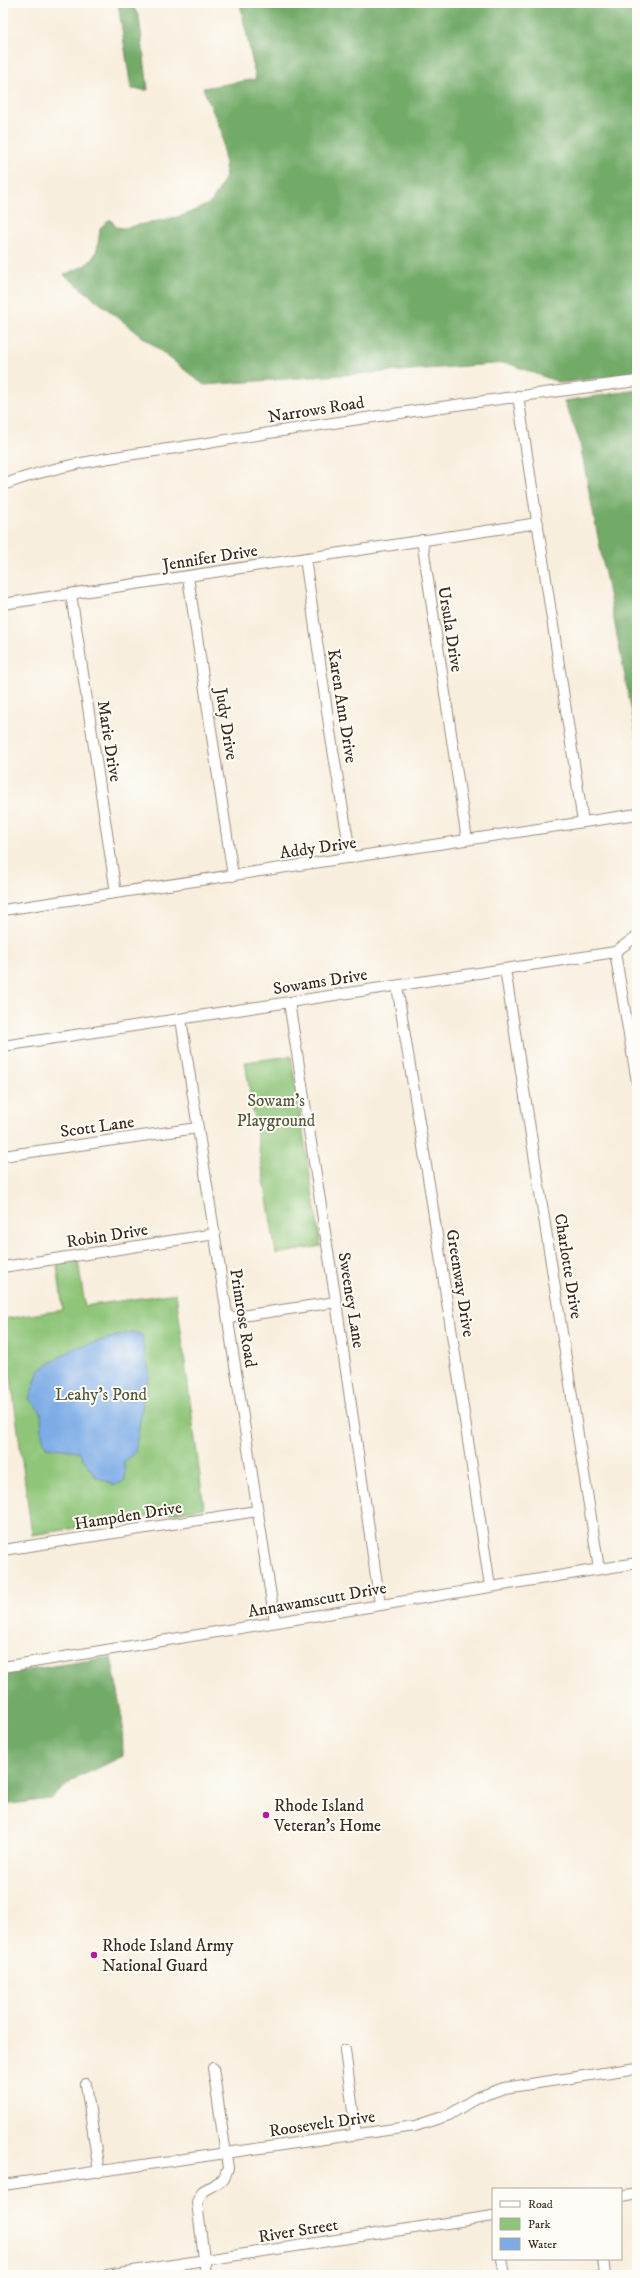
<svg xmlns="http://www.w3.org/2000/svg" width="640" height="2278" font-family="'IM FELL DW Pica',serif">
	<style>
		.green { fill: #8ec578; stroke: #64784b }
		.forest { fill: #72aa68; stroke: #566a43 }
		.water { fill: #7cabe6; stroke: #5c6a82 }
		.lines { fill: none; stroke-linecap: round; stroke-linejoin: round }
		.minor-casing { stroke: #9a8c7e; stroke-width: 12 }
		.minor { stroke: #fff; stroke-width: 10 }
		.poi-dot { fill: #b5179e; stroke: #fdfcf7; stroke-width: 1.5 }
		.labels { text-anchor: middle; stroke-width: 4; stroke-linejoin: round; paint-order: stroke }
		.street-label { font-size: 17px; fill: #3b2a1e; stroke: #fdfcf7 }
		.park-label { font-size: 17px; fill: #545839; stroke: #fdfcf7 }
		.poi-label { font-size: 17px; fill: #3b2a1e; stroke: #fdfcf7; text-anchor: start }
	</style>
	<rect width="100%" height="100%" fill="#fdfcf7"/>
	<filter id="ink" filterUnits="userSpaceOnUse"><feTurbulence type="fractalNoise" baseFrequency=".025" numOctaves="2"/><feDisplacementMap in="SourceGraphic" scale="8" xChannelSelector="R" yChannelSelector="G"/><feConvolveMatrix kernelMatrix="1 2 1 2 8 2 1 2 1" color-interpolation-filters="sRGB"/></filter>
	<filter id="wash" filterUnits="userSpaceOnUse"><feTurbulence type="fractalNoise" baseFrequency=".012" numOctaves="4" result="noise"/><feDisplacementMap in="SourceGraphic" scale="16" xChannelSelector="R" yChannelSelector="G"/><feGaussianBlur stdDeviation="0.9" result="paint"/><feColorMatrix in="noise" values="0 0 0 0 0 0 0 0 0 0 0 0 0 0 0 0 0 1.4 0 .05"/><feComposite in="paint" operator="in"/></filter>
	<g filter="url(#wash)">
		<rect width="100%" height="100%" fill="#f8eedd"/>
		<path class="green" d="M291,1056L321,1246L276,1254L245,1062Z
			M78,1261L85,1306L176,1293L204,1508L32,1535L3,1319L63,1310L57,1265Z"/>
		<path class="forest" d="M118,3H131L139,17L148,90L131,89Z
			M240,3H269L271,5L275,3H637V373L561,383L507,363L204,385L64,275C93,262 97,262 100,228L110,219L116,227L124,228L182,216L211,203L226,177L222,133L203,88L256,79Z
			M637,390V739L579,439L564,401Z
			M111,1657L122,1712L123,1756L73,1780L50,1799L3,1805V1674Z"/>
		<path class="water" d="M132,1332L142,1335L145,1357L150,1373L143,1401L135,1452L124,1462L125,1481L115,1485L95,1476L78,1451L46,1447L42,1435L41,1412L29,1399L39,1370L75,1348Z"/>
	</g>
	<g filter="url(#ink)">
		<g class="lines">
			<defs>
				<path id="minor" d="M518,396L583,822
					M3,485C68,460 140,454 208,443C351,419 494,399 637,381
					M422,540L467,840
					M305,558L330,732L351,858
					M188,577L233,876
					M71,594L116,893
					M3,604L538,523
					M3,910L637,814
					M615,952L637,1082
					M505,969L599,1569
					M397,986L431,1196L490,1586
					M289,1002L336,1302L380,1604
					M181,1019L275,1622
					M3,1046L615,952L637,936
					M3,1156L197,1128
					M3,1267L215,1234
					M228,1318L336,1302
					M3,1550L257,1511
					M3,1667L637,1563
					M345,2050L356,2134
					M86,2084L99,2172
					M3,2185L415,2126L449,2115L476,2098L504,2088L637,2068
					M621,2197L637,2194
					M502,2259L505,2275
					M603,2259L605,2275
					M107,2275L493,2216
					M206,2275L197,2202L203,2191L224,2179L228,2168L213,2068"/>
			</defs>
			<use href="#minor" class="minor-casing"/>
			<use href="#minor" class="minor"/>
		</g>
	</g>
	<g class="poi-dot">
		<circle cx="266" cy="1815" r="4"/>
		<circle cx="94" cy="1955" r="4"/>
	</g>
	<g class="labels">
		<g class="street-label">
			<text transform="translate(316 409) rotate(-9)" y="6">Narrows Road</text>
			<text transform="translate(210 557) rotate(-9)" y="6">Jennifer Drive</text>
			<text transform="translate(451 629) rotate(81)" y="6">Ursula Drive</text>
			<text transform="translate(343 706) rotate(81)" y="6">Karen Ann Drive</text>
			<text transform="translate(227 724) rotate(81)" y="6">Judy Drive</text>
			<text transform="translate(110 741) rotate(81)" y="6">Marie Drive</text>
			<text transform="translate(318 847) rotate(-8)" y="6">Addy Drive</text>
			<text transform="translate(320 981) rotate(-9)" y="6">Sowams Drive</text>
			<text transform="translate(97 1126) rotate(-8)" y="6">Scott Lane</text>
			<text transform="translate(107 1235) rotate(-9)" y="6">Robin Drive</text>
			<text transform="translate(569 1266) rotate(81)" y="6">Charlotte Drive</text>
			<text transform="translate(461 1283) rotate(81)" y="6">Greenway Drive</text>
			<text transform="translate(352 1300) rotate(81)" y="6">Sweeney Lane</text>
			<text transform="translate(244 1318) rotate(81)" y="6">Primrose Road</text>
			<text transform="translate(128 1515) rotate(-9)" y="6">Hampden Drive</text>
			<text transform="translate(317 1599) rotate(-10)" y="6">Annawamscutt Drive</text>
			<text transform="translate(322 2123) rotate(-8)" y="6">Roosevelt Drive</text>
			<text transform="translate(298 2230) rotate(-9)" y="6">River Street</text>
		</g>
		<g class="park-label">
			<text x="276" y="1106">Sowam's<tspan x="276" dy="20">Playground</tspan></text>
			<text x="101" y="1400">Leahy's Pond</text>
		</g>
		<g class="poi-label">
			<text x="274" y="1811">Rhode Island<tspan x="274" dy="20">Veteran's Home</tspan></text>
			<text x="102" y="1951">Rhode Island Army<tspan x="102" dy="20">National Guard</tspan></text>
		</g>
	</g>
	<rect width="640" height="2278" fill="none" stroke="#fdfcf7" stroke-width="16"/>
	<rect x="492" y="2188" width="130" height="72" fill="#fdfcf7" stroke="#afa8a0"/>
	<rect x="500" y="2201" width="20" height="6" fill="#ffffff" stroke="#afa8a0"/>
	<text x="528" y="2208" font-size="12" fill="#3b2a1e">Road</text>
	<rect x="500" y="2218" width="20" height="12" fill="#8ec578" stroke="#afa8a0"/>
	<text x="528" y="2228" font-size="12" fill="#3b2a1e">Park</text>
	<rect x="500" y="2238" width="20" height="12" fill="#7cabe6" stroke="#afa8a0"/>
	<text x="528" y="2248" font-size="12" fill="#3b2a1e">Water</text>
</svg>
